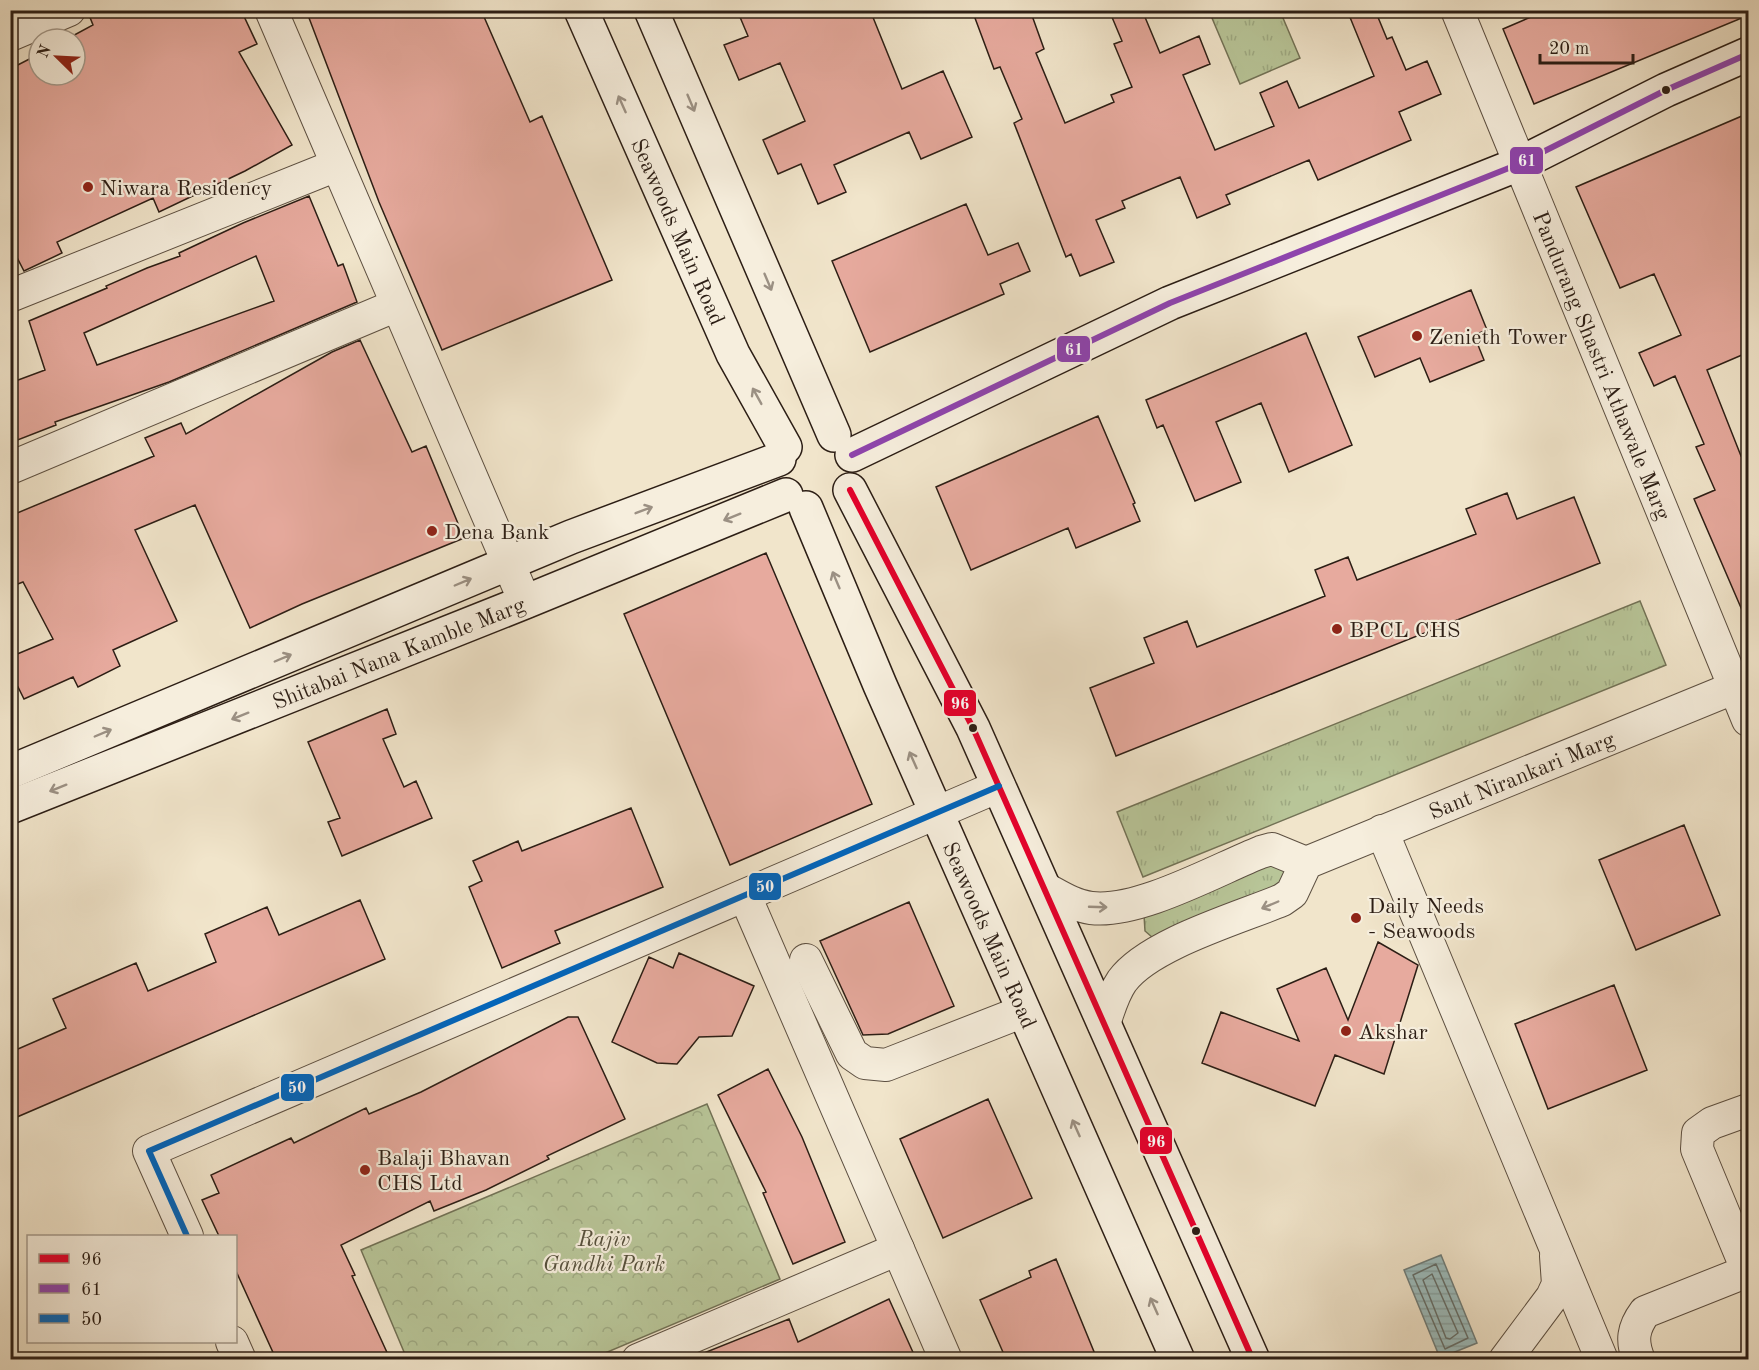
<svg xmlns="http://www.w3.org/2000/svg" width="1759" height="1370" font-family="'Old Standard TT',serif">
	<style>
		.grass { fill: url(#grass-tufts); stroke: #727256; stroke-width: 1.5 }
		.park { fill: url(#park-crowns); stroke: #727256; stroke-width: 1.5 }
		.water { fill: url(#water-rules); stroke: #6f7d7a; stroke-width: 1.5 }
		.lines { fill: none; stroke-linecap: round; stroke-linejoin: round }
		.shore { stroke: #646e6a; stroke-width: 1.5 }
		.building { fill: #e7aa9e; stroke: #2c1e15; stroke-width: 1.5; fill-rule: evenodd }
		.street-casing { stroke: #5d5042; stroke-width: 34 }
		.secondary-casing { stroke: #2c1e15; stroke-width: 36 }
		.street { stroke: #f6eedd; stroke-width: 32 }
		.secondary { stroke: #f6eedd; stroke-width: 33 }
		.bus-1-casing { stroke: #f6eedd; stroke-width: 10 }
		.bus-2-casing { stroke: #f6eedd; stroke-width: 10 }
		.bus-3-casing { stroke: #f6eedd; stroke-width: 10 }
		.bus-1 { stroke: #e4002b; stroke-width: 6 }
		.bus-2 { stroke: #8e44ad; stroke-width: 6 }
		.bus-3 { stroke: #0065bd; stroke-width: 6 }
		.oneway { stroke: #9b9083 }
		.bus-dot { fill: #2c1e15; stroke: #f6eedd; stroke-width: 2 }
		.poi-dot { fill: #8f2418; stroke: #f6eedd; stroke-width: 2 }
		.labels { text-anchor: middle; stroke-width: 4.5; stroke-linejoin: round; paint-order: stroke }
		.poi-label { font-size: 22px; fill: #2c1e15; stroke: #f6eedd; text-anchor: start }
		.street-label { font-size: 22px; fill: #2c1e15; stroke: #f6eedd }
		.park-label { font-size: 22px; font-style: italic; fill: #56503c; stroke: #f6eedd }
		.line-badge { stroke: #f6eedd; stroke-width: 2 }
		.badge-label { font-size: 16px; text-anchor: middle; font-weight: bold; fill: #fff }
	</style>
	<defs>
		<pattern id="grass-tufts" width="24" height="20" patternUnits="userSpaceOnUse" patternTransform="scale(1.5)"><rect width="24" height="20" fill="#b8c598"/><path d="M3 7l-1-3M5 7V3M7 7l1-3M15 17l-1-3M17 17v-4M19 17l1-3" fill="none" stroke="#9ea982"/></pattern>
		<pattern id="park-crowns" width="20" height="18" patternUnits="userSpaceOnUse" patternTransform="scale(1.5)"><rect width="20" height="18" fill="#b8c598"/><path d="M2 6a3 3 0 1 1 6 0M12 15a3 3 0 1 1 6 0" fill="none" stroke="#9ea982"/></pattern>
		<pattern id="water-rules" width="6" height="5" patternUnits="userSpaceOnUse" patternTransform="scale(1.5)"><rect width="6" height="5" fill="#9cbdbe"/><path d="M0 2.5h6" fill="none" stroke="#87a2a2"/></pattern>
	</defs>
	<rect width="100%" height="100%" fill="#f1e5cb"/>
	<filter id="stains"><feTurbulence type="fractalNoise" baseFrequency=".00333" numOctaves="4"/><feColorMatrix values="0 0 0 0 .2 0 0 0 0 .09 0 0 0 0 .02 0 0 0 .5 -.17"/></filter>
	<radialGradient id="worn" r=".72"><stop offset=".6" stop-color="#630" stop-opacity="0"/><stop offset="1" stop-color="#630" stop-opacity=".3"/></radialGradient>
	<path class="grass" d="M1209,11H1280L1300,58L1240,84Z
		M1640,601L1666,665L1143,877L1117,812Z
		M1277,858L1291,881L1153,938L1145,931L1144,915Z"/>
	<path class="park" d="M707,1104L780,1279L591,1359H407L361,1250Z"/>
	<path class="water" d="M1441,1255L1477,1343L1440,1358L1404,1270Z"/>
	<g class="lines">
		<path class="shore" d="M1436,1264L1468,1338L1445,1349L1413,1275Z
			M1432,1274L1458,1333L1450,1339L1446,1338L1423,1280Z"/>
	</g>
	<path class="building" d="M87,10H241L257,44L239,52L292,145L245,171L159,212L153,198L57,242L62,253L24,271L10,244V69L39,54V75H75V39H67L93,25Z
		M306,10H481L530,122L542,116L612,280L442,350L379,202Z
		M737,10H870L902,89L943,71L972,137L921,159L909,132L834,165L846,192L818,204L801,164L778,174L763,140L805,121L780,63L739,80L724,45L748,36Z
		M972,10H1030L1044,49L1036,53L1065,123L1114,102L1111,95L1132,87L1114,44L1122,41L1109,10H1142L1160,53L1199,36L1210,64L1183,75L1215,150L1274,126L1260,93L1287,81L1299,108L1374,76L1347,10H1375L1387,39L1392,37L1406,70L1427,61L1441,94L1399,112L1411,140L1318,180L1309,160L1226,195L1230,204L1197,218L1180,177L1122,201L1125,208L1096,220L1114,262L1080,276L1071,254L1066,257L1014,123L1022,119L1000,67L994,69Z
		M1547,10H1749V15L1534,104L1503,29Z
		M1749,113V352L1707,370L1741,456L1749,452L1748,624L1694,499L1715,490L1696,447L1704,444L1675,376L1654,386L1639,353L1681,335L1654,274L1620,288L1576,187Z
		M309,196L338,266L343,264L357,302L169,382L55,422L56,425L10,443V383L45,370L29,321L107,288L106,286L147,268L180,256L179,253L243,223ZM256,256L274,301L97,365L84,333Z
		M966,204L988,255L1018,243L1030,271L1000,284L1004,294L870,352L832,261Z
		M1471,290L1487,330L1474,335L1484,360L1430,382L1420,358L1375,377L1358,337Z
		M1306,333L1352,445L1289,472L1261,403L1216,422L1241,482L1195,501L1163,425L1157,428L1146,400Z
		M360,340L412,452L426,446L464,538L302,604L250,628L195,505L135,530L177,621L113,650L120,666L78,687L73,677L24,699L18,687L10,690V657L53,639L23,582L10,587V516L154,456L145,438L181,423L186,434L332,352Z
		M1098,416L1135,503L1133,504L1140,521L1076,548L1068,528L971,570L936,487Z
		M1507,493L1517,519L1574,497L1600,563L1116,756L1090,688L1154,663L1144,638L1187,621L1197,647L1325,596L1315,570L1348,557L1357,580L1476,534L1466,509Z
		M766,553L872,804L730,865L624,614Z
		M387,709L396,734L383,739L404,787L416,781L432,818L342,856L328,822L340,818L308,742Z
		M631,808L663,887L555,931L560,943L502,968L469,887L482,881L473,861L518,841L522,851Z
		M1684,825L1720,915L1636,950L1599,860Z
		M360,900L385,959L10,1120L11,1052L66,1028L53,999L136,963L148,991L216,962L205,934L267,907L279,935Z
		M909,902L954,1006L888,1034L863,1035L820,941Z
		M1378,942L1418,965L1384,1074L1335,1055L1315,1106L1202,1063L1221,1012L1299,1041L1277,989L1326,968L1348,1020Z
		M679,953L754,986L732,1036L699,1037L677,1064L657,1063L612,1042L649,957L673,968Z
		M1614,985L1647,1070L1548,1109L1515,1024Z
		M568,1017H578L625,1119L547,1156L549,1159L486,1190L434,1211L430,1201L341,1245L355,1275L352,1276L390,1359H276L236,1271V1236H219L202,1200L219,1193L211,1175L291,1138L294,1143L366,1108L369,1114L421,1092Z
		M768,1069L802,1137L845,1242L793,1264L763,1193L766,1192L718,1095Z
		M988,1099L1032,1198L943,1238L900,1139Z
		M1056,1259L1097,1359H1006L980,1300L1031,1277L1029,1271Z
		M889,1299L916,1359H689L789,1319L798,1342Z"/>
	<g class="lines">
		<defs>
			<g id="street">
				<path d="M271,10L525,602"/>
				<path id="s1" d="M1457,10L1748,720"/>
				<path d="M10,35L69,10"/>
				<path d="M10,296L337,165"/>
				<path d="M10,468L397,305"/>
				<path d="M1382,831L1602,1360"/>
				<path d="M1044,888C1059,896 1074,906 1091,908C1138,914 1216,870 1261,852L1272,849L1306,863"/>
				<path d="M745,896L946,1360"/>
				<path d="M806,960L852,1054L865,1063L886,1065L1024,1011"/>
				<path id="s2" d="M1104,1024C1109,1009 1113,994 1122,981C1149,944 1239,918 1282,900L1292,893L1306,863L1748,682"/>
				<path d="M187,1236L149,1151L999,786"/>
				<path d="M1748,1272L1697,1149L1698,1133L1712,1123L1748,1110"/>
				<path d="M232,1342L240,1360"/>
				<path d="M638,1360L898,1249"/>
				<path d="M1505,1360L1552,1297L1558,1284L1556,1256"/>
				<path d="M1639,1360C1631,1341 1633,1328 1645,1312L1748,1271"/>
			</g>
			<g id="secondary">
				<path id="s3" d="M581,10L733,354L785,447"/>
				<path d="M651,10L834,435"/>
				<path d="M852,455L1170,303L1519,164L1666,90L1748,54"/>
				<path d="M850,490L973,728L1253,1360"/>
				<path id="s4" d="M806,508L880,685L1178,1360"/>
				<path d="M10,772L571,537L779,459"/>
				<path id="s5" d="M10,807L525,602L786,495"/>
			</g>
		</defs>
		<use href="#street" class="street-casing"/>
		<use href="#secondary" class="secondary-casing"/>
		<use href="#street" class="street"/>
		<use href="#secondary" class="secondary"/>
		<defs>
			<path id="bus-1" d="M850,490L973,728L1253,1360"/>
			<path id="bus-2" d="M852,455L1170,303L1519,164L1666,90L1748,54"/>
			<path id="bus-3" d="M187,1236L149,1151L999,786"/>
		</defs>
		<use href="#bus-1" class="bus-1-casing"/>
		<use href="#bus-2" class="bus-2-casing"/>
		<use href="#bus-3" class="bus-3-casing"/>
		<use href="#bus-1" class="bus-1"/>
		<use href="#bus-2" class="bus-2"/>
		<use href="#bus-3" class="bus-3"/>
	</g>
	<defs><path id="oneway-shaft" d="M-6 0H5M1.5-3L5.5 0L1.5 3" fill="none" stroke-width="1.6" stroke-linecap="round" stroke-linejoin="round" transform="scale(1.5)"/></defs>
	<g class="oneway">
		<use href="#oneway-shaft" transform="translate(691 103) rotate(67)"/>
		<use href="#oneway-shaft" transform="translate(622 104) rotate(-114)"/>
		<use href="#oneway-shaft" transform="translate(768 282) rotate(67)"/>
		<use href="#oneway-shaft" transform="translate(757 396) rotate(-119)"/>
		<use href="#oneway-shaft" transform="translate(644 510) rotate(-21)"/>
		<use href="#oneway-shaft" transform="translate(732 517) rotate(158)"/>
		<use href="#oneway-shaft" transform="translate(836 580) rotate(-113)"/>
		<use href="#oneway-shaft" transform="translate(463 582) rotate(-23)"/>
		<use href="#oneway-shaft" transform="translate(283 658) rotate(-23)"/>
		<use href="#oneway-shaft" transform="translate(240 716) rotate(158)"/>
		<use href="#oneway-shaft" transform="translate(103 733) rotate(-23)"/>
		<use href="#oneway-shaft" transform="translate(913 760) rotate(-114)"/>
		<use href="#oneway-shaft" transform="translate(58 788) rotate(158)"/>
		<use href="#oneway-shaft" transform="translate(1270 905) rotate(157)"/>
		<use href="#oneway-shaft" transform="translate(1098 907) rotate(2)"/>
		<use href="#oneway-shaft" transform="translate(1076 1128) rotate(-114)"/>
		<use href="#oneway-shaft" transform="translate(1154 1306) rotate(-114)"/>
	</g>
	<g class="bus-dot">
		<circle cx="1666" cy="90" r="5"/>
		<circle cx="973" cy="728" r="5"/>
		<circle cx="1196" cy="1231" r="5"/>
	</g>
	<g class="poi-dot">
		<circle cx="88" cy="187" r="6"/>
		<circle cx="1417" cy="336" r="6"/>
		<circle cx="432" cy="531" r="6"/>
		<circle cx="1337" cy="629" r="6"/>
		<circle cx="1356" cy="918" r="6"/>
		<circle cx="1346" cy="1031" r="6"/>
		<circle cx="365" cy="1170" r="6"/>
	</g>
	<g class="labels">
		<g class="poi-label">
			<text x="100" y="195">Niwara Residency</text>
			<text x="1429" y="344">Zenieth Tower</text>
			<text x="444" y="539">Dena Bank</text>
			<text x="1349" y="637">BPCL CHS</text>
			<text x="1368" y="913">Daily Needs<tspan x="1368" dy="25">- Seawoods</tspan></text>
			<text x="1358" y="1039">Akshar</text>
			<text x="377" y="1165">Balaji Bhavan<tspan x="377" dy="25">CHS Ltd</tspan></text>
		</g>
		<g class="street-label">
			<text dy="8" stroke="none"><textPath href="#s3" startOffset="242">Seawoods Main Road</textPath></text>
			<text dy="8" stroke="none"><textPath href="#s1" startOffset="384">Pandurang Shastri Athawale Marg</textPath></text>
			<text dy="8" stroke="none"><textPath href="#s5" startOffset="418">Shitabai Nana Kamble Marg</textPath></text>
			<text dy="8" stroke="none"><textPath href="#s2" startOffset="506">Sant Nirankari Marg</textPath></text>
			<text dy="8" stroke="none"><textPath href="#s4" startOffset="465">Seawoods Main Road</textPath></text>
		</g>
		<g class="park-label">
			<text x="604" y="1246">Rajiv<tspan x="604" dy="25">Gandhi Park</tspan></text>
		</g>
	</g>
	<g class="line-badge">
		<rect x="1509" y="146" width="35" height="29" rx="6" fill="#8e44ad"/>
		<rect x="1056" y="335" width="35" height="28" rx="6" fill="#8e44ad"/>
		<rect x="943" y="689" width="34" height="28" rx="6" fill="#e4002b"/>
		<rect x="748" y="872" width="34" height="29" rx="6" fill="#0065bd"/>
		<rect x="280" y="1073" width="35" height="29" rx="6" fill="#0065bd"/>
		<rect x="1139" y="1126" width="34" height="29" rx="6" fill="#e4002b"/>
	</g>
	<g class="badge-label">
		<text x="1527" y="166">61</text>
		<text x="1074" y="355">61</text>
		<text x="960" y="709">96</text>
		<text x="765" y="892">50</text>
		<text x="297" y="1093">50</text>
		<text x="1156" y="1147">96</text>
	</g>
	<rect width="1759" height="1370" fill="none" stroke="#f1e5cb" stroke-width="36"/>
	<rect x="12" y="12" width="1735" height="1346" fill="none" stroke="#2c1e15" stroke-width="3"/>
	<rect x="18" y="18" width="1723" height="1334" fill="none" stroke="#2c1e15" stroke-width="1.5"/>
	<rect x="27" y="1235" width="210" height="108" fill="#f6eedd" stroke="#a59b8d" stroke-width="1.5"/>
	<rect x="39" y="1254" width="30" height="9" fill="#e4002b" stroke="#a59b8d" stroke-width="1.5"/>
	<text x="81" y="1265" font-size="18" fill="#2c1e15">96</text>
	<rect x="39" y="1284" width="30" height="9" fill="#8e44ad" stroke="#a59b8d" stroke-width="1.5"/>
	<text x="81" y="1295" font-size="18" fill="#2c1e15">61</text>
	<rect x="39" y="1314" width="30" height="9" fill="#0065bd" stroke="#a59b8d" stroke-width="1.5"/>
	<text x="81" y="1325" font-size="18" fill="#2c1e15">50</text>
	<g transform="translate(57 57) rotate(294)"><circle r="28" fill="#f6eedd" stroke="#a59b8d" stroke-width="1.5"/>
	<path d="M0-4.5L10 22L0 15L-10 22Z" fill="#8f2418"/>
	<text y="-9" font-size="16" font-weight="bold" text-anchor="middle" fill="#2c1e15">N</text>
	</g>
	<path d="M1540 54v9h93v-9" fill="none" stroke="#2c1e15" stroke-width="3"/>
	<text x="1549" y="54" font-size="18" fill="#2c1e15" stroke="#f6eedd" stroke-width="4.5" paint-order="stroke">20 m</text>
	<rect width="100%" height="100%" filter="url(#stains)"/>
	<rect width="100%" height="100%" fill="url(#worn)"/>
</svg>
